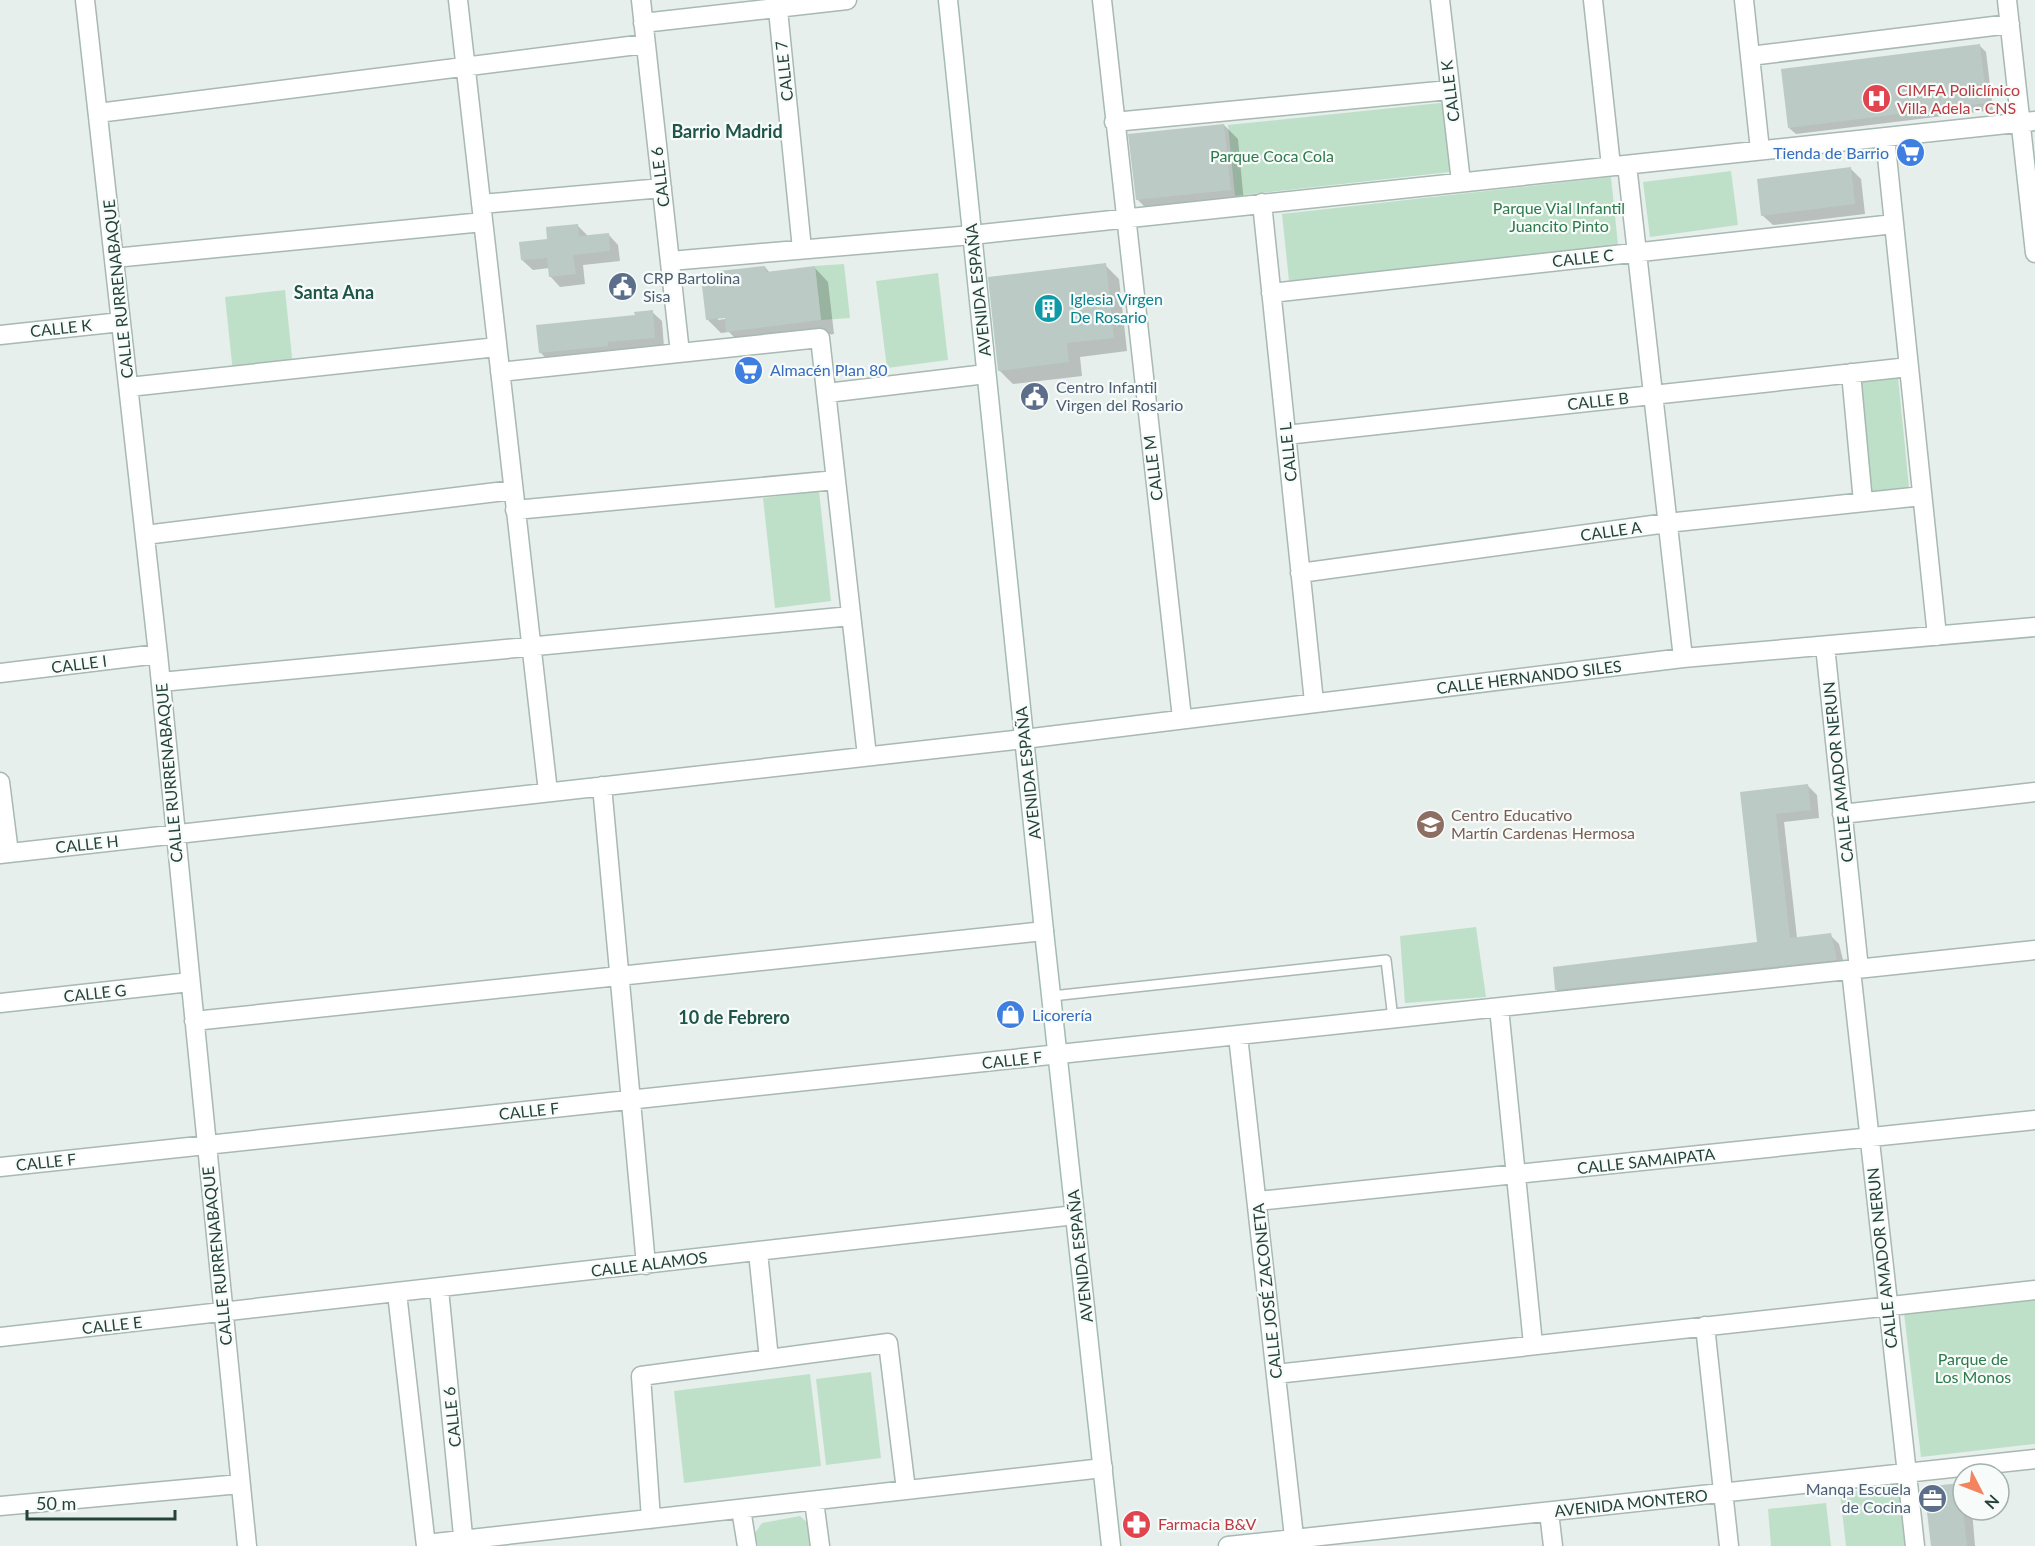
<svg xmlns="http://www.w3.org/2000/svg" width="2035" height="1546" font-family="Lato,sans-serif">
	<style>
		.green { fill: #bfe0c8 }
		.shadow { fill: #0003; fill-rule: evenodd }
		.building { fill: #bbcac4 }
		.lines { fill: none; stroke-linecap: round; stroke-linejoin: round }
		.lane-casing { stroke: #a8b8b2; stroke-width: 12 }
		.street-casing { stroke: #a8b8b2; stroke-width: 21 }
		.secondary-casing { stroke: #a4bbb3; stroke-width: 21 }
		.lane { stroke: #fff; stroke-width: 9 }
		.street { stroke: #fff; stroke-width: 18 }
		.secondary { stroke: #fff; stroke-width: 18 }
		.labels { text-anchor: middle; stroke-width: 4.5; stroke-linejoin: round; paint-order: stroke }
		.street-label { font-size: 16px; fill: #24423a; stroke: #f7fbf9 }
		.health-label { font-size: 16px; fill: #be3a42; stroke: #f7fbf9; text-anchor: start }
		.shop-label { font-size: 16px; fill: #366cbe; stroke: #f7fbf9; text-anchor: start }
		.park-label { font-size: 16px; fill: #2d7a4b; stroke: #f7fbf9 }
		.service-label { font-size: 16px; fill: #4e5e75; stroke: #f7fbf9; text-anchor: start }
		.culture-label { font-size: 16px; fill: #0d838f; stroke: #f7fbf9; text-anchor: start }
		.education-label { font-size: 16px; fill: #785e54; stroke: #f7fbf9; text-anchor: start }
		.neighbourhood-label { font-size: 18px; font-weight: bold; fill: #1f5548; stroke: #f7fbf9 }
	</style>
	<rect width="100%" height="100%" fill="#e6efeb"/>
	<path class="green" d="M1440,103L1446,106L1459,171L1235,196L1228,125Z
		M1731,171L1738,225L1650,237L1643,182Z
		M1611,177L1618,245L1289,281L1282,214Z
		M844,264L850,318L821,320L815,266Z
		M938,273L948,360L887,368L876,281Z
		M285,290L294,376L234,382L225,297Z
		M1898,377L1909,487L1871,492L1859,379Z
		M819,491L831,601L775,608L763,498Z
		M1476,927L1486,997L1405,1003L1400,936Z
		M2035,1298V1444L1921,1457L1904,1313Z
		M871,1372L881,1458L826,1465L816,1379Z
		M810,1374L821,1466L684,1483L674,1391Z
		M1901,1486L1907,1546H1846L1840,1493Z
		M1826,1503L1831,1546H1771L1768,1509Z
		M800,1516L813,1528L815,1546H758L755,1533L762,1523Z"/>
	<path class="shadow" d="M1979,45L1986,52L1993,110L1796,134L1789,128Z
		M1224,125L1238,139L1244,203L1151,213L1137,199Z
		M1851,169L1861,179L1865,214L1773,225L1762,215Z
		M577,225L588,236L608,234L618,245L620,261L583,265L585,284L560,287L550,276L549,268L533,270L522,260L549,241Z
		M1105,265L1119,279L1127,351L1080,357L1082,376L1013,384L999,370Z
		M765,267L770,273L815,268L828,282L834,334L742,345L729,332L721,333L707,319L722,285ZM718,317L732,318L718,320Z
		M652,312L662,321L664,347L550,362L540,352Z
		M1808,786L1817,795L1819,818L1784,822L1797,938L1830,935L1839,944L1845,968L1565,998L1556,989L1759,943L1742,793Z
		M1960,1485L1963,1488V1510H1972L1975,1546H1932Z"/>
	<path class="building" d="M1980,44L1987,103L1788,128L1781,69Z
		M1224,124L1231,190L1136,200L1128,134Z
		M1851,167L1855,204L1761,216L1757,179Z
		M578,224L579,236L609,233L610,251L573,255L576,274L549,277L547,258L521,260L519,242L547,239L546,227Z
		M1106,263L1114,338L1067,343L1069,362L998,371L988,277Z
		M765,266L766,272L815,266L821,320L726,332L725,318L706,320L702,286L721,283L719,271Z
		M653,310L655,338L608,342V346L539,353L536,325L635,315L634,312Z
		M1808,784L1811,810L1776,814L1790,938L1831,933L1837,960L1555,990L1553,967L1757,942L1740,792Z
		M1960,1483L1967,1546H1931L1924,1487Z"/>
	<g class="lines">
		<defs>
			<path id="lane" d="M1052,996L1386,960L1393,1019"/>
			<path id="street" d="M85,0L158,654L247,1546
				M458,0L548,792
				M641,0L680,353
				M777,0L802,249
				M1102,0L1182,718
				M1440,0L1461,182
				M1593,0L1611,166
				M1744,0L1760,150
				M2007,0L2035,253
				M643,23L847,0
				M1750,56L2010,24
				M98,113L645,44
				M1114,122L1449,90
				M1885,137L1937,636
				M1627,165L1683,658
				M1262,203L1314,702
				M481,204L662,188
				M114,258L483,222
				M670,261L972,235L2035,121
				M1271,293L1894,224
				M0,335L121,322
				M500,372L820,338L867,756
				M1851,373L1863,502
				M129,387L497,347
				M827,393L986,374
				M1286,435L1909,367
				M515,510L836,480
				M145,535L513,490
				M1300,573L1667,523L1922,496
				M1825,646L1859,969
				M0,673L158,654
				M161,682L851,616
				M0,782L9,853
				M602,786L646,1265
				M1842,814L2035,792
				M0,854L1024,739L1683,658L2035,627
				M1851,970L1915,1546
				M0,1003L190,982
				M1499,1008L1533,1344
				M194,1021L1044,931
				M1238,1036L1295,1546
				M0,1167L2035,950
				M1258,1201L2035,1120
				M758,1252L769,1359
				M439,1289L464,1546
				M397,1293L426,1546
				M1705,1326L1729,1546
				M0,1337L1075,1215
				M1276,1374L2035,1290
				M814,1501L820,1546
				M0,1506L240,1484
				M741,1509L747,1546
				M1549,1512L1553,1546
				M651,1519L641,1376L888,1343L906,1490
				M426,1544L1103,1468
				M1228,1546L2035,1459"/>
			<path id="secondary" d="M948,0L1044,931L1111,1546"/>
		</defs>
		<use href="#lane" class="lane-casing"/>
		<use href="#street" class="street-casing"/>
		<use href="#secondary" class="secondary-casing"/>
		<use href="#lane" class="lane"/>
		<use href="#street" class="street"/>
		<use href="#secondary" class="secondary"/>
	</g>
	<defs>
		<symbol id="hospital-disc" viewBox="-11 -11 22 22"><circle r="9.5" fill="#e0444e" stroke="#f7fbf9"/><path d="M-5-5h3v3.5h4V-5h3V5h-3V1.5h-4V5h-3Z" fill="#fff"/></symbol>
		<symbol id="supermarket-disc" viewBox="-11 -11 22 22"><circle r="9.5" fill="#3f7fe0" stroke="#f7fbf9"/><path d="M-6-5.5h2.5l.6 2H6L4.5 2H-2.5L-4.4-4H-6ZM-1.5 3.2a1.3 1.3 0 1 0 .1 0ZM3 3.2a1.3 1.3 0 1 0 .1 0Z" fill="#fff"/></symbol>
		<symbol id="civic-disc" viewBox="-11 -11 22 22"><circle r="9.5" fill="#5c6f8a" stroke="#f7fbf9"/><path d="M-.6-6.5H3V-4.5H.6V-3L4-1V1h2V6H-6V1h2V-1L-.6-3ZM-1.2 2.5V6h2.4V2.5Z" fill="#fff"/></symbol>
		<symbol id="building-disc" viewBox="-11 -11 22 22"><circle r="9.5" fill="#0f9aa8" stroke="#f7fbf9"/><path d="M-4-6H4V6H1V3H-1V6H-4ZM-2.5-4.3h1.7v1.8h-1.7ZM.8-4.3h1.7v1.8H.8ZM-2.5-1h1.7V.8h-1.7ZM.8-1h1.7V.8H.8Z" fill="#fff"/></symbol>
		<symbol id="school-disc" viewBox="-11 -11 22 22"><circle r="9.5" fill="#8d6e63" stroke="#f7fbf9"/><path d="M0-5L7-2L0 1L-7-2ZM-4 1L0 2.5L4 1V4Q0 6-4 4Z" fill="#fff"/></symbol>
		<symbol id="shop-disc" viewBox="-11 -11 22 22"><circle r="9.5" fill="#3f7fe0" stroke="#f7fbf9"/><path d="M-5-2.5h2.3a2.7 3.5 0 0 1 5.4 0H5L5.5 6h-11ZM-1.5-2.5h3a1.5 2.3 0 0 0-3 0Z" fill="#fff"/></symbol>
		<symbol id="office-disc" viewBox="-11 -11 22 22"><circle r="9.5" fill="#5c6f8a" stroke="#f7fbf9"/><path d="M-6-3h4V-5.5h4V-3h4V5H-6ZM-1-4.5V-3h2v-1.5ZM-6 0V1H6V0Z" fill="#fff"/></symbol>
		<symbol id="pharmacy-disc" viewBox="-11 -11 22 22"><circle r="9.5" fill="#e0444e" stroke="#f7fbf9"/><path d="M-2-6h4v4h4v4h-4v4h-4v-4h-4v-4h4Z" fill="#fff"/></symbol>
	</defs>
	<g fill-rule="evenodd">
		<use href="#hospital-disc" x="1860" y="82" width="33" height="33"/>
		<use href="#supermarket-disc" x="1894" y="136" width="33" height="33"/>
		<use href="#civic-disc" x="606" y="270" width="33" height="33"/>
		<use href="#building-disc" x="1032" y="292" width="33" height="33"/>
		<use href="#supermarket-disc" x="732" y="354" width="33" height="33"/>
		<use href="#civic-disc" x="1018" y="380" width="33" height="33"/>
		<use href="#school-disc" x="1414" y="808" width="33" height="33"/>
		<use href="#shop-disc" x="994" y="998" width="33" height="33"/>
		<use href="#office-disc" x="1916" y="1482" width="33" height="33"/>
		<use href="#pharmacy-disc" x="1120" y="1508" width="33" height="33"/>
	</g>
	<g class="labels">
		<g class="street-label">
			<text transform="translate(784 71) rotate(-96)" y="6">CALLE 7</text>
			<text transform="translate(1450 91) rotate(-97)" y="6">CALLE K</text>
			<text transform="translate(660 177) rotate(-97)" y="6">CALLE 6</text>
			<text transform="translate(1583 258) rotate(-6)" y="6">CALLE C</text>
			<text transform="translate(118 289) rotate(-96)" y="6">CALLE RURRENABAQUE</text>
			<text transform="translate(978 290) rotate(-96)" y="6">AVENIDA ESPAÑA</text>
			<text transform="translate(61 328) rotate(-6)" y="6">CALLE K</text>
			<text transform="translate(1598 401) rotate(-6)" y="6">CALLE B</text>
			<text transform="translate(1288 452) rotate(-96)" y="6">CALLE L</text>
			<text transform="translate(1153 468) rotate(-97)" y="6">CALLE M</text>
			<text transform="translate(1611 531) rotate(-8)" y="6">CALLE A</text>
			<text transform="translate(79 664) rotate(-7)" y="6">CALLE I</text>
			<text transform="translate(1529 677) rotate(-7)" y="6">CALLE HERNANDO SILES</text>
			<text transform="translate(1838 772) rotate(-96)" y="6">CALLE AMADOR NERUN</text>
			<text transform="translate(169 773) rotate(-95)" y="6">CALLE RURRENABAQUE</text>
			<text transform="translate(1028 773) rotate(-96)" y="6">AVENIDA ESPAÑA</text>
			<text transform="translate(87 844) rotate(-6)" y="6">CALLE H</text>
			<text transform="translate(95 993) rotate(-6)" y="6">CALLE G</text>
			<text transform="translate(1012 1060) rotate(-6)" y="6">CALLE F</text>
			<text transform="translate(529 1111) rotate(-6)" y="6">CALLE F</text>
			<text transform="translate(1646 1161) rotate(-6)" y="6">CALLE SAMAIPATA</text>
			<text transform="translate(46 1162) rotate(-6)" y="6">CALLE F</text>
			<text transform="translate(217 1256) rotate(-96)" y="6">CALLE RURRENABAQUE</text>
			<text transform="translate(1080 1256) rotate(-96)" y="6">AVENIDA ESPAÑA</text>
			<text transform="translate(1882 1258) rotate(-96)" y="6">CALLE AMADOR NERUN</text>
			<text transform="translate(649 1264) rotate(-7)" y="6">CALLE ALAMOS</text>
			<text transform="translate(1267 1291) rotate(-96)" y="6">CALLE JOSÉ ZACONETA</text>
			<text transform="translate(112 1325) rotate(-6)" y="6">CALLE E</text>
			<text transform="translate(452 1417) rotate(-96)" y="6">CALLE 6</text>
			<text transform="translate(1631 1503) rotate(-6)" y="6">AVENIDA MONTERO</text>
		</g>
		<g class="health-label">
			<text x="1897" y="96">CIMFA Policlínico<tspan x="1897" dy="18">Villa Adela - CNS</tspan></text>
			<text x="1158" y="1530">Farmacia B&amp;V</text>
		</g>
		<g class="shop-label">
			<text x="1889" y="159" text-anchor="end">Tienda de Barrio</text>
			<text x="770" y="376">Almacén Plan 80</text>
			<text x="1032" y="1021">Licorería</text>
		</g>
		<g class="park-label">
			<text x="1272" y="162">Parque Coca Cola</text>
			<text x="1559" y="214">Parque Vial Infantil<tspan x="1559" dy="18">Juancito Pinto</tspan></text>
			<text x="1973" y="1365">Parque de<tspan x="1973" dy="18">Los Monos</tspan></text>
		</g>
		<g class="service-label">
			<text x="643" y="284">CRP Bartolina<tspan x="643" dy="18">Sisa</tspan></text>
			<text x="1056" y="393">Centro Infantil<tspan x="1056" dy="18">Virgen del Rosario</tspan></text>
			<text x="1911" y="1495" text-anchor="end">Manqa Escuela<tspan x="1911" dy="18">de Cocina</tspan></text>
		</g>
		<g class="culture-label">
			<text x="1070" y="305">Iglesia Virgen<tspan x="1070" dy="18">De Rosario</tspan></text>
		</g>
		<g class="education-label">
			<text x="1451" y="821">Centro Educativo<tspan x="1451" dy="18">Martín Cardenas Hermosa</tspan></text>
		</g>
		<g class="neighbourhood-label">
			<text x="727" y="138">Barrio Madrid</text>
			<text x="334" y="299">Santa Ana</text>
			<text x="734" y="1024">10 de Febrero</text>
		</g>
	</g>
	<g transform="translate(1981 1492) rotate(132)"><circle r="28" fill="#f7fbf9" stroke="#a3b1ad" stroke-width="1.5"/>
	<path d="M0-4.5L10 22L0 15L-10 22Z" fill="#f4845f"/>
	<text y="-9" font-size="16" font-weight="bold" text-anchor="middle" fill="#24423a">N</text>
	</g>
	<path d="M27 1510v9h148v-9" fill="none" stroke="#24423a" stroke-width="3"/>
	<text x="36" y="1510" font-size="18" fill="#24423a" stroke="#f7fbf9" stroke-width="4.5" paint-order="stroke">50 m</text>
</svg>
